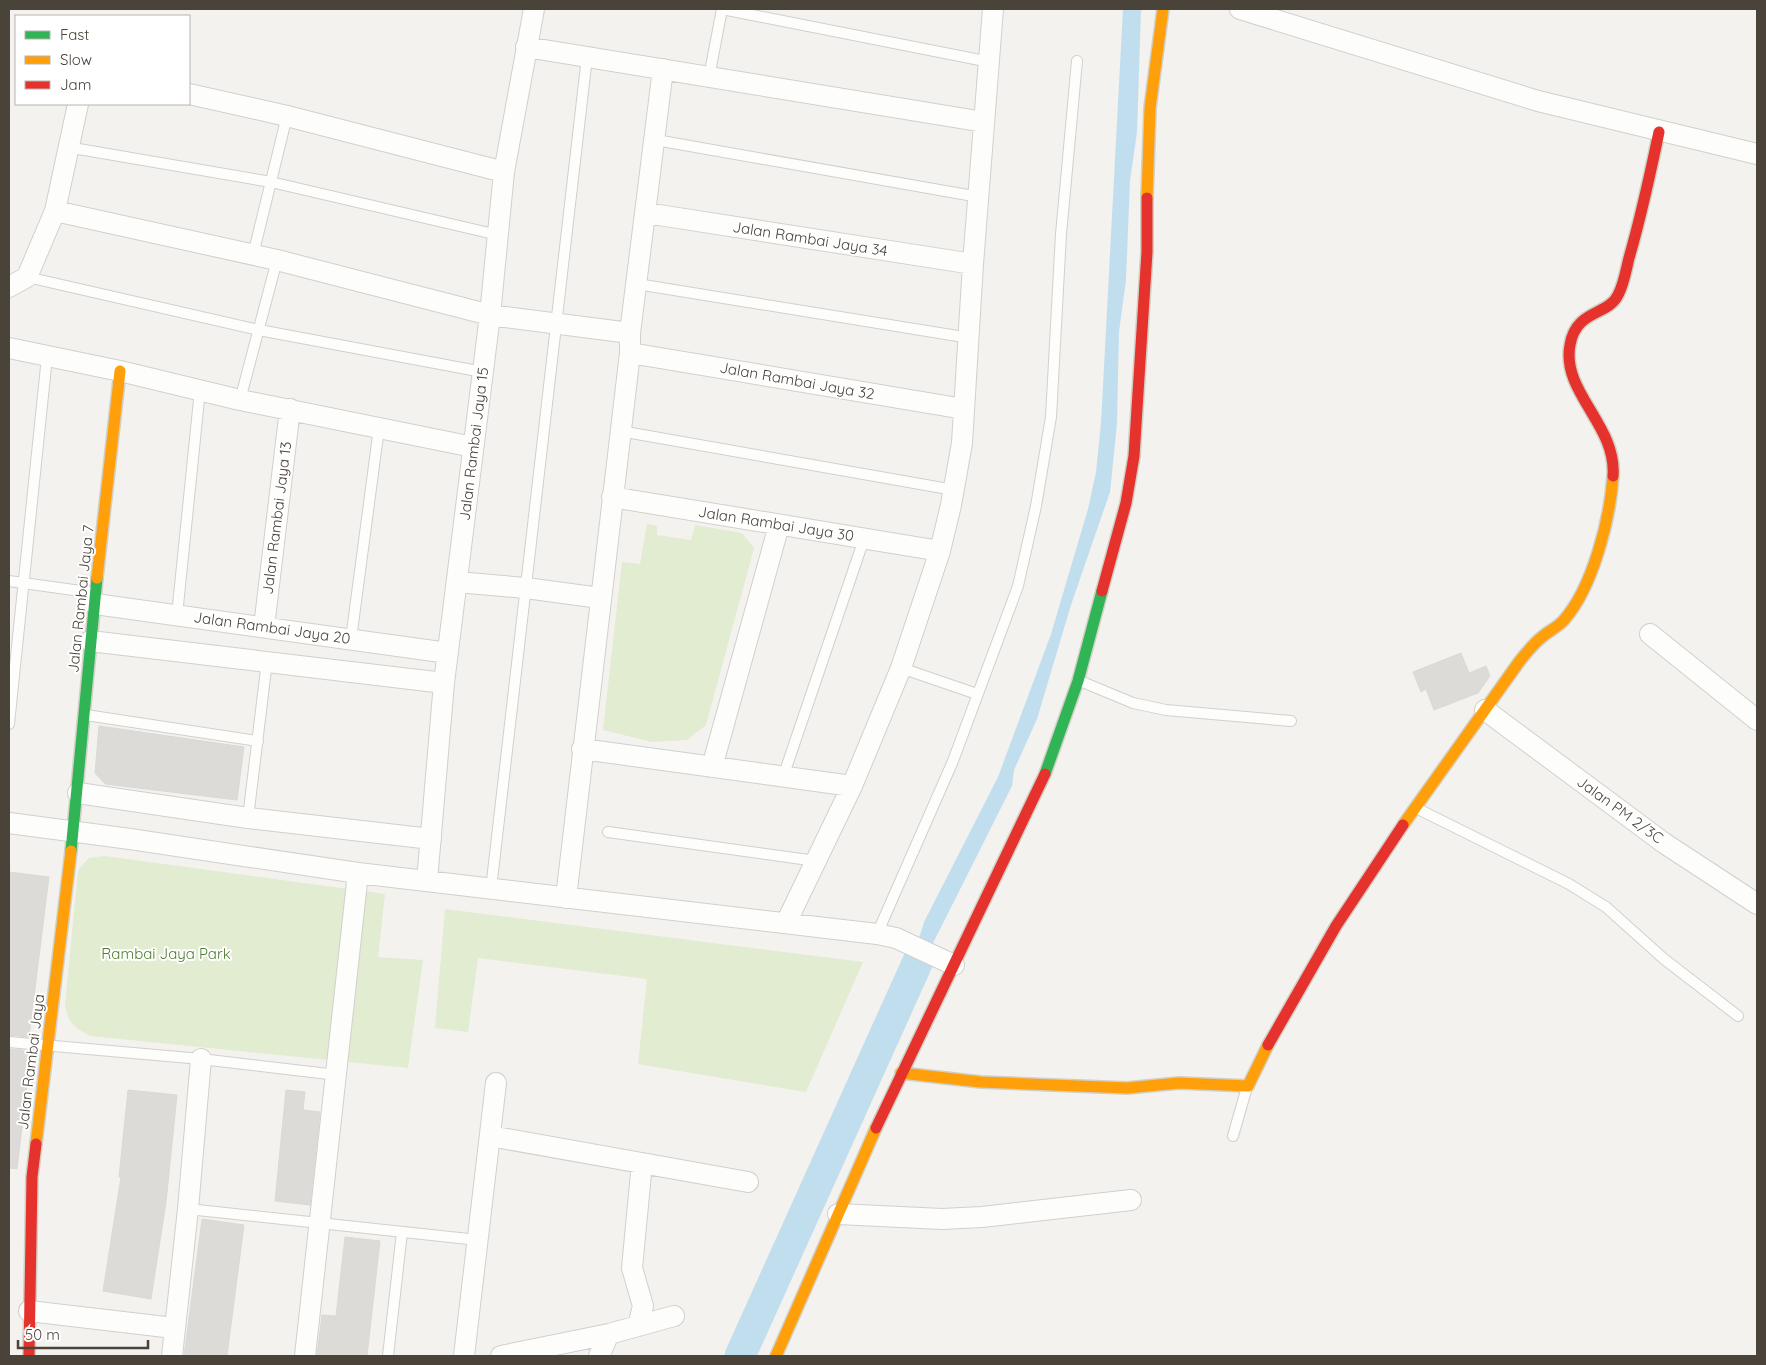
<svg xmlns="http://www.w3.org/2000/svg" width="1766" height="1365" font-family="Quicksand,sans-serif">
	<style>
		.green { fill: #e1ecd0 }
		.water { fill: #c1deef }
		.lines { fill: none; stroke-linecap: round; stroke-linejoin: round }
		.river { stroke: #c1deef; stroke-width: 31 }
		.building { fill: #dddbd7; stroke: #dcd9d4 }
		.lane-casing { stroke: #d1d0cc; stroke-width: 12 }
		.street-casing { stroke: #d1d0cc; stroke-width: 22 }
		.fast-casing { stroke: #d2cfc5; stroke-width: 14 }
		.slow-casing { stroke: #d2cfc5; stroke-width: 14 }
		.jam-casing { stroke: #d2cfc5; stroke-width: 14 }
		.lane { stroke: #fdfdfc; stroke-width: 10 }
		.street { stroke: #fdfdfc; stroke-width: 20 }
		.fast { stroke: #30b455; stroke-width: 11 }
		.slow { stroke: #ff9f0a; stroke-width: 11 }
		.jam { stroke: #e5322d; stroke-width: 11 }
		.labels { text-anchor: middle; stroke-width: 4; stroke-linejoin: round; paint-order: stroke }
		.street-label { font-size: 15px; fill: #4a433a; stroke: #fff }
		.park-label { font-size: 15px; fill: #4d7b2e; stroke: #fff }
	</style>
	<rect width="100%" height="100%" fill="#f3f2ee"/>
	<path class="green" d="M647,524L657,526V535L691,540L695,525L742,533L754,548L706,725L687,740L652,742L603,730L622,562L640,564Z
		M105,856L385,894L378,957L423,960L408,1068L90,1036C75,1028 68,1023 65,1006L78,870L89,858Z
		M445,909L863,962L806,1092L638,1064L647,979L478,958L468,1032L435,1028Z"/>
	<path class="water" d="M1123,9H1141L1137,132L1130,181L1126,280L1119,332L1117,424L1110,492L1071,605L1037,719L1014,770L1012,786L915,979L908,975L924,922L998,777L1051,634L1088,509L1096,472L1101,423Z"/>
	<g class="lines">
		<path class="river" d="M740,1356L919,959"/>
	</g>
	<path class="building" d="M1461,653L1469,673L1486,666L1490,676L1478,693L1434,710L1426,689L1421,692L1413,672Z
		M99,726L244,747L237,800L105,784L95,773Z
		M9,872L49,877L29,1037L9,1035Z
		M9,1049L31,1051L17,1169L9,1168Z
		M128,1090L177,1095L166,1202L151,1299L103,1291L121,1177H119Z
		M286,1090L305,1092L303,1110L320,1112L310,1205L275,1201Z
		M202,1219L244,1225L227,1356H184Z
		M345,1237L380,1241L367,1356H317L322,1315L336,1316Z"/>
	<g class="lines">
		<defs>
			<path id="lane" d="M722,9L990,62
				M709,77L722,9
				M656,140L979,197
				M67,147L271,182L498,235
				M253,255L287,116
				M27,277L259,330L483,372
				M637,284L970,338
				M240,400L277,260
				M620,431L954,490
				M9,581L95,593
				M177,615L200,390
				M351,639L379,428
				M901,668L977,694
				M1080,681L1133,703L1166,710L1291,721
				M86,715L258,741
				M9,724L47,357
				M783,777L864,539
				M1416,808L1569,884L1606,907L1664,959L1738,1016
				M248,818L267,661
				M608,832L816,861
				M491,889L587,57
				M877,934L953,761L1018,586L1036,506L1051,417L1061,234L1077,61
				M9,1042L201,1059L337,1075
				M1233,1136L1247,1087
				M188,1209L478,1240
				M388,1356L402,1232"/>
			<path id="street" d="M1240,9L1538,101L1757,154
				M526,47L984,122
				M189,94L287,116L504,172
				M55,211L277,260L490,315L630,333
				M646,213L973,264
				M9,287L27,277L55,211L78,104
				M9,348L120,371L240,400L473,447
				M630,353L964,409
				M612,497L940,551
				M457,582L526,588L600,598
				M95,604L448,653
				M264,627L290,409
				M1650,634L1757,720
				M90,641L444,683
				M1485,710L1664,843L1757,904
				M582,749L852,786
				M712,767L779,525
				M78,793L248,818L431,839
				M9,823L130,839L358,873L877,934L896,938L954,965
				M427,881L444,683L490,315L504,172L534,9
				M566,898L630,353V333L663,69
				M786,923L852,786L901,668L940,551L951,505L962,443L973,264L993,9
				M490,1136L748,1182
				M838,1214L942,1219L982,1217L1131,1200
				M29,1311L174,1328
				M638,1326L643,1306L632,1268L642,1163
				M172,1356L188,1209L201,1059
				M305,1356L358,873
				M464,1356L496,1083
				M501,1356L609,1334L674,1316
				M599,1356L609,1334"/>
			<path id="fast" d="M1045,774L1078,681L1102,591
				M71,851L97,578"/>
			<path id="slow" d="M1147,198L1150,108L1163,9
				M97,578L120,371
				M1403,825L1519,662C1526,653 1533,644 1542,637C1549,631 1558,627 1564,620C1593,587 1610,519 1613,476
				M901,1073L981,1082L1127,1088L1179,1083L1248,1086L1268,1045
				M36,1144L71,851
				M776,1356L876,1128"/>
			<path id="jam" d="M1613,476C1617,425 1561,392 1570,345C1576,309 1608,316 1618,295C1624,284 1626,270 1629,258C1641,217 1650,175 1659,132
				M1102,591L1126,503L1134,456L1147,252V198
				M1268,1045L1336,926L1403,825
				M876,1128L1045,774
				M29,1356L32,1177L36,1144"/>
		</defs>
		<use href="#lane" class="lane-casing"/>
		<use href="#street" class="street-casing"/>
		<use href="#fast" class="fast-casing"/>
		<use href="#slow" class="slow-casing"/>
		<use href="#jam" class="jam-casing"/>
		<use href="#lane" class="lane"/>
		<use href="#street" class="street"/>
		<use href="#fast" class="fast"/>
		<use href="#slow" class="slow"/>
		<use href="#jam" class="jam"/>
	</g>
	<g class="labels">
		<g class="street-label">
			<text transform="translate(810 239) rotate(9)" y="5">Jalan Rambai Jaya 34</text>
			<text transform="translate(797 381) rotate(10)" y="5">Jalan Rambai Jaya 32</text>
			<text transform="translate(474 444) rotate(-83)" y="5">Jalan Rambai Jaya 15</text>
			<text transform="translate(277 518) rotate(-83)" y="5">Jalan Rambai Jaya 13</text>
			<text transform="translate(776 524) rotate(9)" y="5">Jalan Rambai Jaya 30</text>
			<text transform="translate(81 599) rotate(-84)" y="5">Jalan Rambai Jaya 7</text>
			<text transform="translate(272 628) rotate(8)" y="5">Jalan Rambai Jaya 20</text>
			<text transform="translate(1620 810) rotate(36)" y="5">Jalan PM 2/3C</text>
			<text transform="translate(31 1062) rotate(-83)" y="5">Jalan Rambai Jaya</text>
		</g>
		<g class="park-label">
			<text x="166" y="959">Rambai Jaya Park</text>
		</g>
	</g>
	<rect width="1766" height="1365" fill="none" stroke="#4a433a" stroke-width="20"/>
	<rect x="15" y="15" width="175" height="90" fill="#ffffff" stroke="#b7b4b0"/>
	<rect x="25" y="31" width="25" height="8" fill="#30b455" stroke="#b7b4b0"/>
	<text x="60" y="40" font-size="15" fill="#4a433a">Fast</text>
	<rect x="25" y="56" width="25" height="8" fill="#ff9f0a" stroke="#b7b4b0"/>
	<text x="60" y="65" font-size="15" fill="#4a433a">Slow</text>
	<rect x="25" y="81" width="25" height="8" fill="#e5322d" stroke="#b7b4b0"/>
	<text x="60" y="90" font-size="15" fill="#4a433a">Jam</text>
	<path d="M18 1340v8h130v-8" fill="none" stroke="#4a433a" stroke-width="2.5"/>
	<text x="25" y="1340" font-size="15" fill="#4a433a" stroke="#ffffff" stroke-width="4" paint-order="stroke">50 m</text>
</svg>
